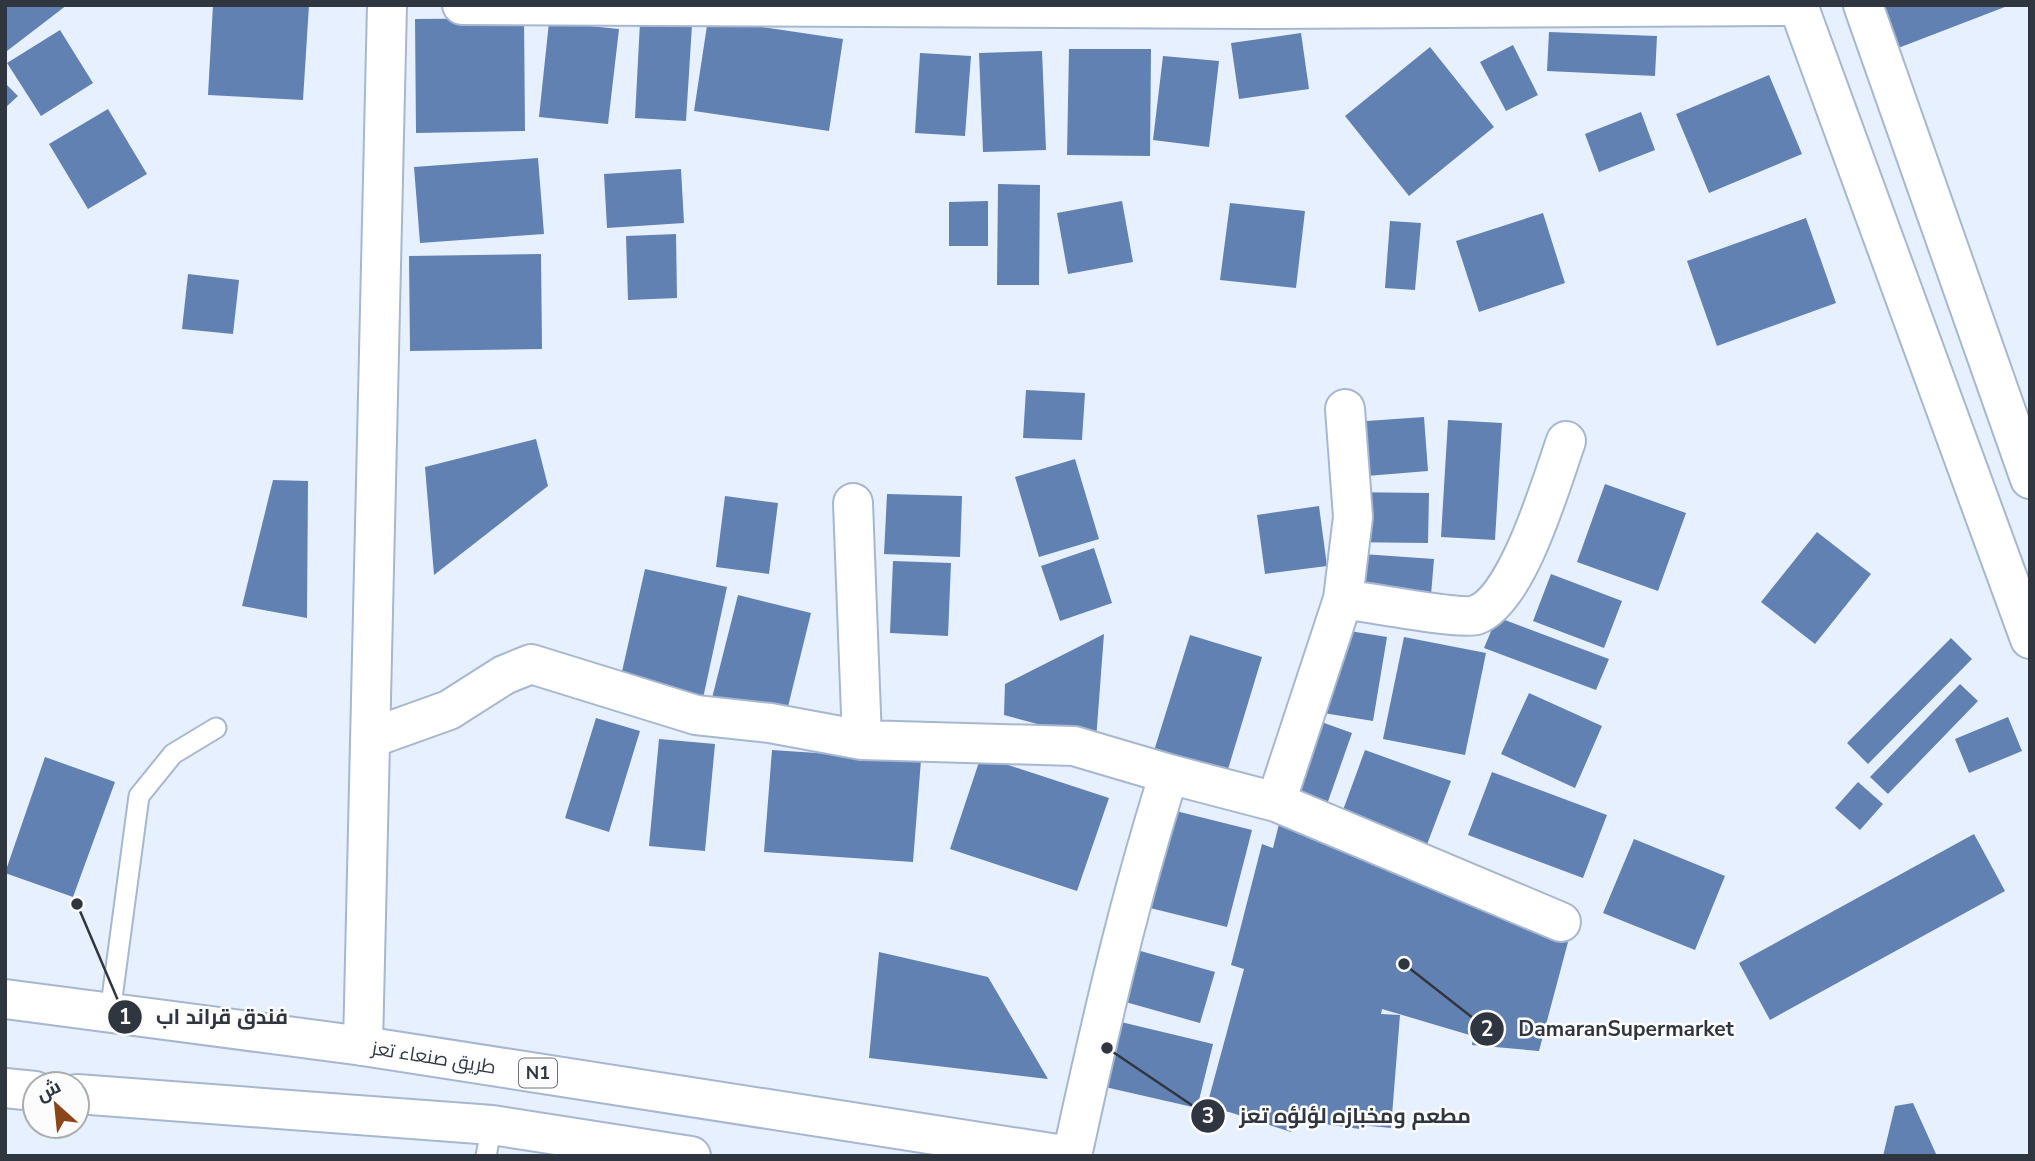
<svg xmlns="http://www.w3.org/2000/svg" width="2035" height="1161" font-family="'Nunito Sans',Cairo,sans-serif">
	<style>
		.building { fill: #6281b3 }
		.lines { fill: none; stroke-linecap: round; stroke-linejoin: round }
		.lane-casing { stroke: #a7b7cf; stroke-width: 23 }
		.street-casing { stroke: #a7b7cf; stroke-width: 42 }
		.secondary-casing { stroke: #a7b7cf; stroke-width: 42 }
		.highway-casing { stroke: #a7b7cf; stroke-width: 42 }
		.lane { stroke: #fff; stroke-width: 19 }
		.street { stroke: #fff; stroke-width: 38 }
		.secondary { stroke: #fff; stroke-width: 38 }
		.highway { stroke: #fff; stroke-width: 38 }
		.labels { text-anchor: middle; stroke-width: 5; stroke-linejoin: round; paint-order: stroke }
		.shield { fill: #fcfcfc; stroke: #6d7178; stroke-width: 2 }
		.shield-label { font-size: 18px; font-weight: bold; fill: #30363f }
		.street-label { font-size: 19px; fill: #30363f; stroke: #fcfcfc }
		.leader { fill: none; stroke: #30363f; stroke-width: 2.5 }
		.callout-dot { fill: #30363f; stroke: #fcfcfc; stroke-width: 2.5 }
		.mark-label { font-size: 21px; text-anchor: middle; font-weight: bold; fill: #fff }
		.callout-label { font-size: 21px; text-anchor: middle; font-weight: bold; fill: #30363f; stroke: #fcfcfc; stroke-width: 5; stroke-linejoin: round; paint-order: stroke }
	</style>
	<rect width="100%" height="100%" fill="#e6f0ff"/>
	<path class="building" d="M5,5H67L7,51Z
		M213,5H309L303,100L208,95Z
		M1876,5H2010L1893,50Z
		M524,18L525,131L416,133L415,19Z
		M708,19L843,39L829,131L694,111Z
		M549,22L619,29L608,124L539,117Z
		M640,22L692,25L686,121L635,118Z
		M60,30L93,83L41,116L7,63Z
		M1549,32L1657,36L1655,76L1547,71Z
		M1301,33L1309,89L1239,99L1231,43Z
		M1513,45L1538,95L1506,111L1480,62Z
		M1430,47L1494,127L1409,196L1345,116Z
		M1069,49H1151L1150,156L1067,155Z
		M1042,51L1046,150L983,152L979,53Z
		M920,53L971,56L965,136L915,133Z
		M1163,56L1219,61L1209,147L1153,140Z
		M1769,75L1802,154L1709,193L1676,114Z
		M5,83L18,96L5,108Z
		M108,109L147,174L88,209L49,144Z
		M1641,112L1655,150L1599,172L1585,134Z
		M538,158L544,234L420,243L414,167Z
		M681,169L684,223L607,228L604,174Z
		M998,184L1040,185L1039,285H997Z
		M988,201V246H949V202Z
		M1122,201L1133,262L1068,274L1057,213Z
		M1230,203L1305,211L1296,288L1220,280Z
		M1543,213L1565,283L1479,312L1456,241Z
		M1806,218L1836,303L1717,346L1687,261Z
		M1390,221L1421,223L1415,290L1385,288Z
		M676,234L677,298L628,300L626,236Z
		M541,254L542,349L410,351L409,256Z
		M188,274L239,280L233,334L182,329Z
		M1026,390L1085,393L1082,440L1023,438Z
		M1424,417L1428,471L1342,478L1338,423Z
		M1448,420L1502,423L1495,540L1441,537Z
		M536,439L548,486L434,575L425,467Z
		M1075,459L1099,539L1039,557L1015,477Z
		M273,480L308,481L307,618L242,606Z
		M1605,484L1686,513L1658,591L1577,562Z
		M1342,492L1429,493L1428,543L1341,542Z
		M887,494L962,496L960,557L884,554Z
		M725,496L778,503L769,574L716,567Z
		M1319,506L1327,566L1265,574L1257,515Z
		M1817,532L1871,574L1815,644L1761,602Z
		M1094,548L1112,603L1060,621L1041,566Z
		M1334,552L1434,559L1429,619L1329,611Z
		M893,561L951,563L948,636L890,633Z
		M645,569L727,587L702,703L619,685Z
		M1551,574L1622,601L1604,648L1533,621Z
		M738,595L811,613L784,723L710,706Z
		M1497,617L1609,659L1596,690L1484,648Z
		M1331,628L1387,637L1373,721L1317,712Z
		M1104,634L1096,740L1004,715L1005,684Z
		M1190,635L1262,657L1222,789L1149,767Z
		M1404,637L1486,653L1465,755L1383,739Z
		M1951,638L1972,659L1868,764L1847,743Z
		M1960,684L1978,701L1888,794L1870,777Z
		M1529,693L1602,726L1575,788L1501,754Z
		M2008,717L2022,751L1969,773L1955,739Z
		M596,718L640,731L609,832L565,818Z
		M1313,719L1352,733L1325,810L1285,797Z
		M659,739L715,744L705,851L649,846Z
		M772,750L921,760L913,862L764,852Z
		M1365,750L1451,781L1420,863L1335,832Z
		M981,756L1109,798L1077,891L950,849Z
		M45,757L115,782L73,897L5,873Z
		M1492,772L1607,815L1583,878L1468,835Z
		M1858,782L1883,804L1860,830L1835,808Z
		M1160,807L1252,830L1227,927L1134,904Z
		M1280,820L1568,942L1539,1051L1472,1045L1473,1036L1382,1009L1381,1014L1400,1015L1391,1128L1360,1125V1129L1295,1120L1291,1132L1229,1112L1206,1109L1244,969L1231,965L1262,844L1273,848Z
		M1974,834L2005,891L1770,1020L1739,963Z
		M1634,839L1725,876L1695,950L1603,913Z
		M1137,950L1215,972L1200,1023L1122,1001Z
		M879,952L988,977L1048,1079L869,1058Z
		M1121,1022L1213,1044L1197,1108L1105,1087Z
		M1913,1103L1937,1156H1883L1895,1106Z"/>
	<g class="lines">
		<defs>
			<path id="lane" d="M110,1013L139,796L173,754L216,728
				M486,1156L492,1125"/>
			<path id="street" d="M462,5L1254,9L1798,6
				M853,503L862,740
				M1343,599C1366,602 1460,620 1476,615C1518,600 1551,483 1566,441
				M371,738L449,710L504,675L531,664L696,715L770,723L862,740L1074,746L1169,774C1129,900 1100,1027 1072,1156
				M1169,774L1276,802L1561,922
				M1276,802L1343,599L1353,517L1345,409
				M363,1046L387,5"/>
			<path id="secondary" d="M1798,5L2030,639
				M1863,5L2030,479"/>
			<path id="highway" d="M5,999L363,1046L1070,1156
				M5,1088L35,1091
				M77,1094L492,1125L691,1156"/>
		</defs>
		<use href="#lane" class="lane-casing"/>
		<use href="#street" class="street-casing"/>
		<use href="#secondary" class="secondary-casing"/>
		<use href="#highway" class="highway-casing"/>
		<use href="#lane" class="lane"/>
		<use href="#street" class="street"/>
		<use href="#secondary" class="secondary"/>
		<use href="#highway" class="highway"/>
	</g>
	<g class="labels">
		<rect class="shield" x="519" y="1058.5" width="38" height="29" rx="5"/>
		<g class="shield-label">
			<text x="538" y="1079">N1</text>
		</g>
		<g class="street-label">
			<text transform="translate(434 1057) rotate(9)" y="7">طريق صنعاء تعز</text>
		</g>
	</g>
	<path class="leader" d="M77 904L125 1017M1404 964L1487 1029M1107 1048L1208 1116"/>
	<g class="callout-dot">
		<circle cx="77" cy="904" r="7"/>
		<circle cx="1404" cy="964" r="7"/>
		<circle cx="1107" cy="1048" r="7"/>
		<circle cx="125" cy="1017" r="18"/>
		<circle cx="1487" cy="1029" r="18"/>
		<circle cx="1208" cy="1116" r="18"/>
	</g>
	<g class="mark-label">
		<text x="125" y="1024">1</text>
		<text x="1487" y="1036">2</text>
		<text x="1208" y="1123">3</text>
	</g>
	<g class="callout-label">
		<text x="222" y="1024">فندق قراند اب</text>
		<text x="1626" y="1036">DamaranSupermarket</text>
		<text x="1355" y="1123">مطعم ومخبازه لؤلؤه تعز</text>
	</g>
	<rect width="2035" height="1161" fill="none" stroke="#30363f" stroke-width="14"/>
	<g transform="translate(56 1105) rotate(333)"><circle r="33" fill="#fcfcfc" stroke="#aaadb0" stroke-width="2"/>
	<path d="M0-5L12 26L0 18L-12 26Z" fill="#8a451a"/>
	<text y="-10" font-size="19" font-weight="bold" text-anchor="middle" fill="#30363f">ش</text>
	</g>
</svg>
